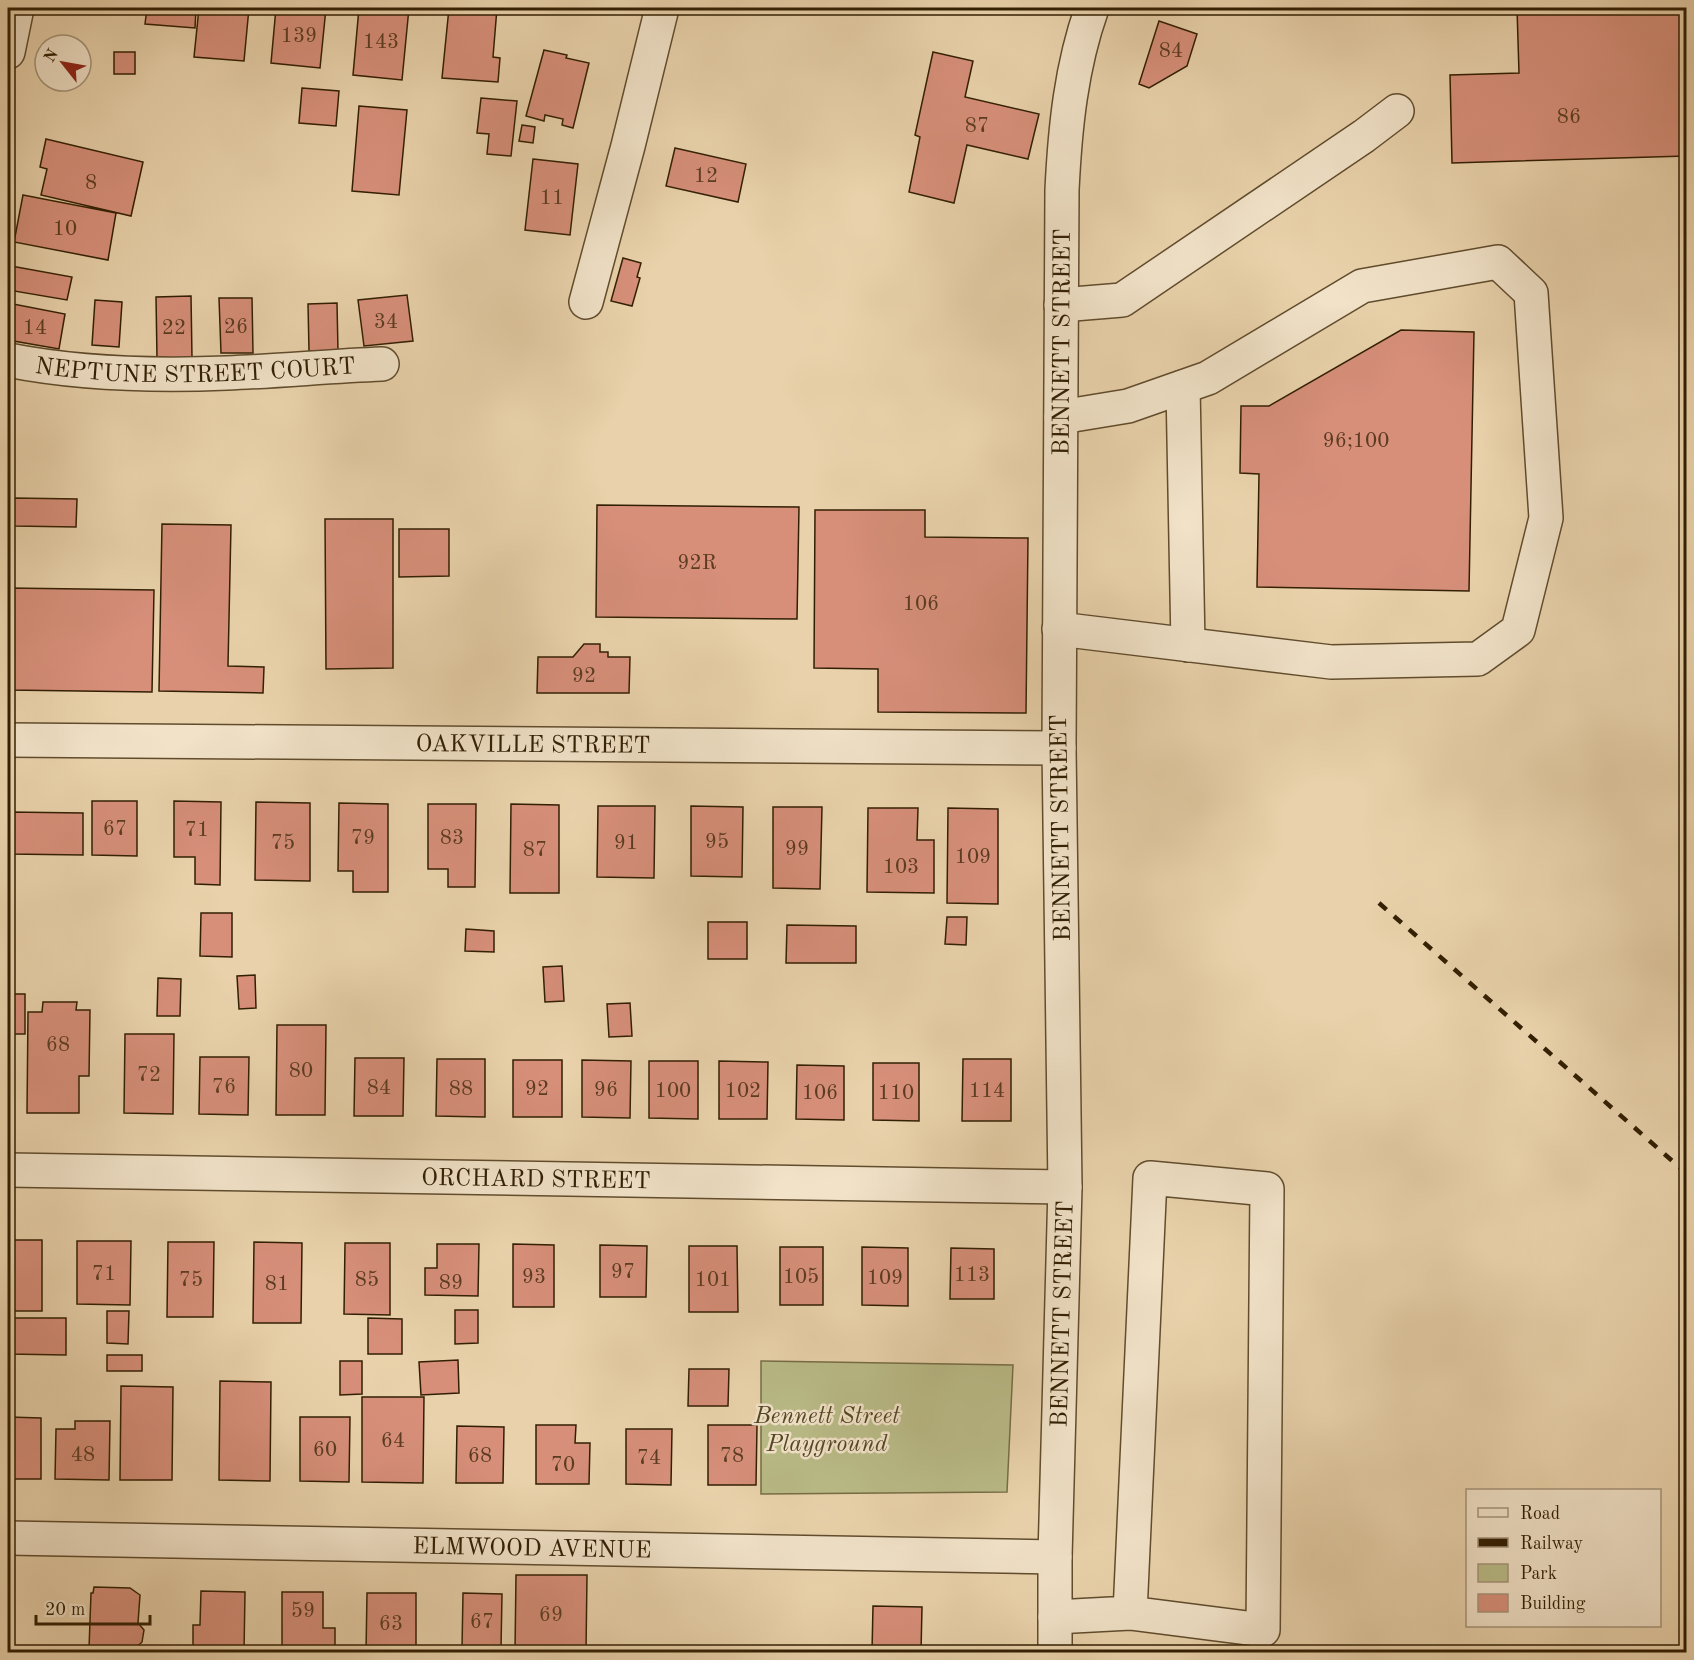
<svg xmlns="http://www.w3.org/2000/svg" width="1694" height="1660" font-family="'Old Standard TT',serif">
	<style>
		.green { fill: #b9bb87; stroke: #766d45; stroke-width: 1.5 }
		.building { fill: #d78f7a; stroke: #321f03; stroke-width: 1.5 }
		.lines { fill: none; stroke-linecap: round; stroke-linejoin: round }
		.minor-casing { stroke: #604c2d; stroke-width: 36 }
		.minor { stroke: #f1e2c8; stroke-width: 33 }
		.rail { stroke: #321f03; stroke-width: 4.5; stroke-dasharray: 10 10; stroke-linecap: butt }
		.labels { text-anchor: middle; stroke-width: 5; stroke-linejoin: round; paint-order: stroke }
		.number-label { font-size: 21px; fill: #5b3b21 }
		.street-label { font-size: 24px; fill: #321f03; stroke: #f1e2c8 }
		.park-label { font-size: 24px; font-style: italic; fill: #544624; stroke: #f1e2c8 }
	</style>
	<rect width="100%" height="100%" fill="#e9d2ab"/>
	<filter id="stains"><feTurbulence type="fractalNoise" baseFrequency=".00333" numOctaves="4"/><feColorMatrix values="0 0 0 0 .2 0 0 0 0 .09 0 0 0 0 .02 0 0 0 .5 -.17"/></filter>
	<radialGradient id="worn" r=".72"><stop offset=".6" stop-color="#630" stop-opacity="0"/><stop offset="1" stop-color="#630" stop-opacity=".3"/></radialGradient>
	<path class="green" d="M761,1361L1013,1365L1007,1492L761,1494Z"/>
	<path class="building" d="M147,8H196L195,28L145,24Z
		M199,8H249L244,61L194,57Z
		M276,8H326L320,68L271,63Z
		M359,8H409L402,80L353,75Z
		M449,8H497L493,57L500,58L498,82L442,78Z
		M1517,8H1686V156L1452,163L1450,75L1519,73Z
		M1159,21L1197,34L1187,66L1149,88L1139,84Z
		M544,50L567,55L566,58L589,63L573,128L562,125L563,119L545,115L544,121L526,116Z
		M114,52H135V74H114Z
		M933,52L973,61L965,97L1039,114L1028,159L967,145L954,203L909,192L920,137L915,135Z
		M302,88L339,91L336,126L299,123Z
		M481,98L517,101L511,156L487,154L489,134L477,133Z
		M359,106L407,110L399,195L352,191Z
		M522,125L535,127L533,143L519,141Z
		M46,139L143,162L131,216L41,195L47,169L40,167Z
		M675,148L746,164L738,202L666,186Z
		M533,159L578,164L570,235L525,230Z
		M23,195L116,213L108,260L14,242Z
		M623,258L641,263L637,277L640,278L632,306L611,301Z
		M11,266L72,277L67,300L8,290Z
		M407,295L413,341L364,346L358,300Z
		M191,296L192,358H157L156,297Z
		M219,298H252L253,353H221Z
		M95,300L122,302L119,347L92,345Z
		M8,303L65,314L59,349L8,340Z
		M337,303L338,351H309L308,304Z
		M1401,330L1474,332L1469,591L1257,587L1259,474L1240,473L1241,406H1269Z
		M14,498L77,499L76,527L14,526Z
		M597,505L799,507L797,619L596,617Z
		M815,510H925V537L1028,538L1026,713L878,712V669L814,668Z
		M325,519H393V668L326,669Z
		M162,524L231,525L228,666L264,667L263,693L159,691Z
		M399,529H449V576L399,577Z
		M8,588L154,590L152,692L8,690Z
		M584,644H600V652H608V657H630L629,693H537L538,657H573Z
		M92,801H137V856L92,855Z
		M174,801L221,802L220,885L195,884V857H174Z
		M256,802L310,803V881L255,880Z
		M339,803L388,804V892H353V871H338Z
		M428,804H476L475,887H448V869H428Z
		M511,804L559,805V893H510Z
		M598,806H655L654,878L597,877Z
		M691,806L743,807L742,877L691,876Z
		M773,807H822L820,889L773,888Z
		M868,808H918L917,840H934V893L867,892Z
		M948,808L998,809V904L947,903Z
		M9,812L83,813V855L9,854Z
		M8,887H12V923H8Z
		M201,913H232V957L200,956Z
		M947,917H967L966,945L945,944Z
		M708,922H747V959H708Z
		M787,925L856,926V963H786Z
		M466,929L494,931V952L465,951Z
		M562,966L564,1001L545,1002L543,967Z
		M255,975L256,1008L239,1009L237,976Z
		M158,978L181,979L180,1016H157Z
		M8,994H25V1034H8Z
		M43,1002H77L76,1010H90L89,1076H79V1113H27L28,1012H42Z
		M630,1003L632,1036L609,1037L607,1004Z
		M277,1025H326L325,1115H276Z
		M125,1034H174L173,1114L124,1113Z
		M200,1057H249L248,1115L199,1114Z
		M355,1058H404L403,1116H354Z
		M437,1059H485V1117L436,1116Z
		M963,1059H1011V1121H962Z
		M513,1060H562V1117H513Z
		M582,1060L631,1061L630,1118L582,1117Z
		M649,1061H698V1119L649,1118Z
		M719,1061L768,1062L767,1119H719Z
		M873,1063H919V1121L873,1120Z
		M797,1065L844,1066V1120L796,1119Z
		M8,1240H42V1311H8Z
		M77,1241H131L130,1305L77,1304Z
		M168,1242H214L213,1317H167Z
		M254,1242L302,1243L301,1323H253Z
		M345,1243H390V1315L344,1314Z
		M437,1244H479L478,1296L425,1295V1268H437Z
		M513,1244L554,1245V1307H513Z
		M600,1245L647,1246L646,1297H600Z
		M689,1246H737L738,1312H689Z
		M780,1247H823V1305H780Z
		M862,1247L908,1248V1306L862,1305Z
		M951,1248L994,1249V1299H950Z
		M455,1310H478V1343L455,1344Z
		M107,1311H129L128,1344L107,1343Z
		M8,1318H66V1355L8,1354Z
		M368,1318L402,1319V1354H368Z
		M107,1355H142V1371H107Z
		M458,1360L459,1393L421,1395L419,1362Z
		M340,1361H362V1394L340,1395Z
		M689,1369H729L728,1406H688Z
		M220,1381L271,1382L270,1481L219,1480Z
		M121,1386L173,1387L172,1480H120Z
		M362,1397H424L423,1483L362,1482Z
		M8,1417L41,1418V1479H8Z
		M300,1417H350L349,1482L300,1481Z
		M75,1421H110L109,1480L55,1479L56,1429H75Z
		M536,1425H576L575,1443H590L589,1484H536Z
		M708,1425H757L756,1485H708Z
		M457,1426L504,1427L503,1483H456Z
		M626,1429H672L671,1485L626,1484Z
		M516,1575H587L586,1652H515Z
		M94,1587L130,1588L140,1595L138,1623L144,1630L142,1642L137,1647V1652H93V1649H89L91,1593H93Z
		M201,1591L245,1592L244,1652H193V1625H200Z
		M282,1592H323V1628H335V1652H282Z
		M367,1593H416V1652H366Z
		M463,1593L502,1594L501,1649L462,1648Z
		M873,1606L922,1607L921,1652H872Z"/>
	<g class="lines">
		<defs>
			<g id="minor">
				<path d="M8,52L17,8"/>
				<path d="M586,302L628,146L662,8"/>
				<path d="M1061,305L1122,300L1364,136L1397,111"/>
				<path id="s1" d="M8,360C79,374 154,376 227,373C279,371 331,366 382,364"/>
				<path d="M1183,387L1188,645"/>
				<path d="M1059,629L1331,662L1478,659L1518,630L1546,518L1531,293L1498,262L1362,286L1208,378L1128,406L1061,417"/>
				<path id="s2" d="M8,740L1059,748"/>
				<path id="s3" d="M8,1170L1065,1187"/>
				<path id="s4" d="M8,1538L1055,1557"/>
				<path d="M1055,1617L1130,1613L1150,1178L1267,1189L1263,1630L1130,1613"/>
				<path id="s5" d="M1055,1652V1557L1065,1187L1059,748L1062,190C1065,128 1071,67 1092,8"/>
			</g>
		</defs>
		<use href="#minor" class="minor-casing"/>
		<use href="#minor" class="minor"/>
		<path class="rail" d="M1379,903L1686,1173"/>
	</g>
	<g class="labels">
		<g class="number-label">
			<text x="299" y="42">139</text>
			<text x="381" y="48">143</text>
			<text x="1171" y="57">84</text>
			<text x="1569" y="123">86</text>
			<text x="977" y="132">87</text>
			<text x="706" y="182">12</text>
			<text x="91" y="189">8</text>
			<text x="552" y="204">11</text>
			<text x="65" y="235">10</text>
			<text x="386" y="328">34</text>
			<text x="236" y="333">26</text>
			<text x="35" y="334">14</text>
			<text x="174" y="334">22</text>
			<text x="1356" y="447">96;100</text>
			<text x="697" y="569">92R</text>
			<text x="921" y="610">106</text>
			<text x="584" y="682">92</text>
			<text x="115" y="835">67</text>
			<text x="197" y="836">71</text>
			<text x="363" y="844">79</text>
			<text x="452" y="844">83</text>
			<text x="717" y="848">95</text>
			<text x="283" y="849">75</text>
			<text x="626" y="849">91</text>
			<text x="797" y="855">99</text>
			<text x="535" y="856">87</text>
			<text x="973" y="863">109</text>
			<text x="901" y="873">103</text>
			<text x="58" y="1051">68</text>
			<text x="301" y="1077">80</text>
			<text x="149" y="1081">72</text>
			<text x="224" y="1093">76</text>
			<text x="379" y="1094">84</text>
			<text x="461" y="1095">88</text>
			<text x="537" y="1095">92</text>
			<text x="606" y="1096">96</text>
			<text x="673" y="1097">100</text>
			<text x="743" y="1097">102</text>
			<text x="987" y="1097">114</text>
			<text x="820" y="1099">106</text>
			<text x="896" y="1099">110</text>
			<text x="623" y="1278">97</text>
			<text x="104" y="1280">71</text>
			<text x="972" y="1281">113</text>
			<text x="534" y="1283">93</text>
			<text x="801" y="1283">105</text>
			<text x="885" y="1284">109</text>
			<text x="191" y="1286">75</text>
			<text x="367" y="1286">85</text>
			<text x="713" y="1286">101</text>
			<text x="451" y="1289">89</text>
			<text x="277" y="1290">81</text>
			<text x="393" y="1447">64</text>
			<text x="325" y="1456">60</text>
			<text x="83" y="1461">48</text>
			<text x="480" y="1462">68</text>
			<text x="732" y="1462">78</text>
			<text x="649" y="1464">74</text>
			<text x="563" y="1471">70</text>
			<text x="303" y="1617">59</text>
			<text x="551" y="1621">69</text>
			<text x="482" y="1628">67</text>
			<text x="391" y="1630">63</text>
		</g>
		<g class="street-label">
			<text dy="8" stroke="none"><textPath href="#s5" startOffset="1310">BENNETT STREET</textPath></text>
			<text dy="8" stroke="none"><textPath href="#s1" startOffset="188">NEPTUNE STREET COURT</textPath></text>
			<text dy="8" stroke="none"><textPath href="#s2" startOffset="525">OAKVILLE STREET</textPath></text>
			<text transform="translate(1060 828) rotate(-91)" y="8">BENNETT STREET</text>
			<text dy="8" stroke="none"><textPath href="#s3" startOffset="528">ORCHARD STREET</textPath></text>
			<text dy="8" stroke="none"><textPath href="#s5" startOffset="338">BENNETT STREET</textPath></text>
			<text dy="8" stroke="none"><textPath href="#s4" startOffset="524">ELMWOOD AVENUE</textPath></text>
		</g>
		<g class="park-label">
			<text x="827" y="1423">Bennett Street<tspan x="827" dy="28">Playground</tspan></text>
		</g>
	</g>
	<rect width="1694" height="1660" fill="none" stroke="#e9d2ab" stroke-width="30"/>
	<rect x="9" y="9" width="1676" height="1642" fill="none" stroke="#321f03" stroke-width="3"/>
	<rect x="15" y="15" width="1664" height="1630" fill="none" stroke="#321f03" stroke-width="1.5"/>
	<rect x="1466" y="1489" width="195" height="138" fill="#f1e2c8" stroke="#a59479" stroke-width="1.5"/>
	<rect x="1478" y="1508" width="30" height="9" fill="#f1e2c8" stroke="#a59479" stroke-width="1.5"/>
	<text x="1520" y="1519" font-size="18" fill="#321f03">Road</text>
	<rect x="1478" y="1538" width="30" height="9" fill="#321f03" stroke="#a59479" stroke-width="1.5"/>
	<text x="1520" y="1549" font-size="18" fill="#321f03">Railway</text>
	<rect x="1478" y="1564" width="30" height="18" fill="#b9bb87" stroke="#a59479" stroke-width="1.5"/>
	<text x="1520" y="1579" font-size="18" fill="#321f03">Park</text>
	<rect x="1478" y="1594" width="30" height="18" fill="#d78f7a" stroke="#a59479" stroke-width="1.5"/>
	<text x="1520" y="1609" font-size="18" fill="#321f03">Building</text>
	<g transform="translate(63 63) rotate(301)"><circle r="28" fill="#f1e2c8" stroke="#a59479" stroke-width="1.5"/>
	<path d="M0-4.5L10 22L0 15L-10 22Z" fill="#8f2418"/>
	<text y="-9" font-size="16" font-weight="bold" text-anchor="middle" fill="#321f03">N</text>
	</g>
	<path d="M36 1615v9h114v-9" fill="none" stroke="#321f03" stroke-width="3"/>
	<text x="45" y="1615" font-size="18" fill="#321f03" stroke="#f1e2c8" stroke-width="4.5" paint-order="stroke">20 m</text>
	<rect width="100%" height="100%" filter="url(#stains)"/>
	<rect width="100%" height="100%" fill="url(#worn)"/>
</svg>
